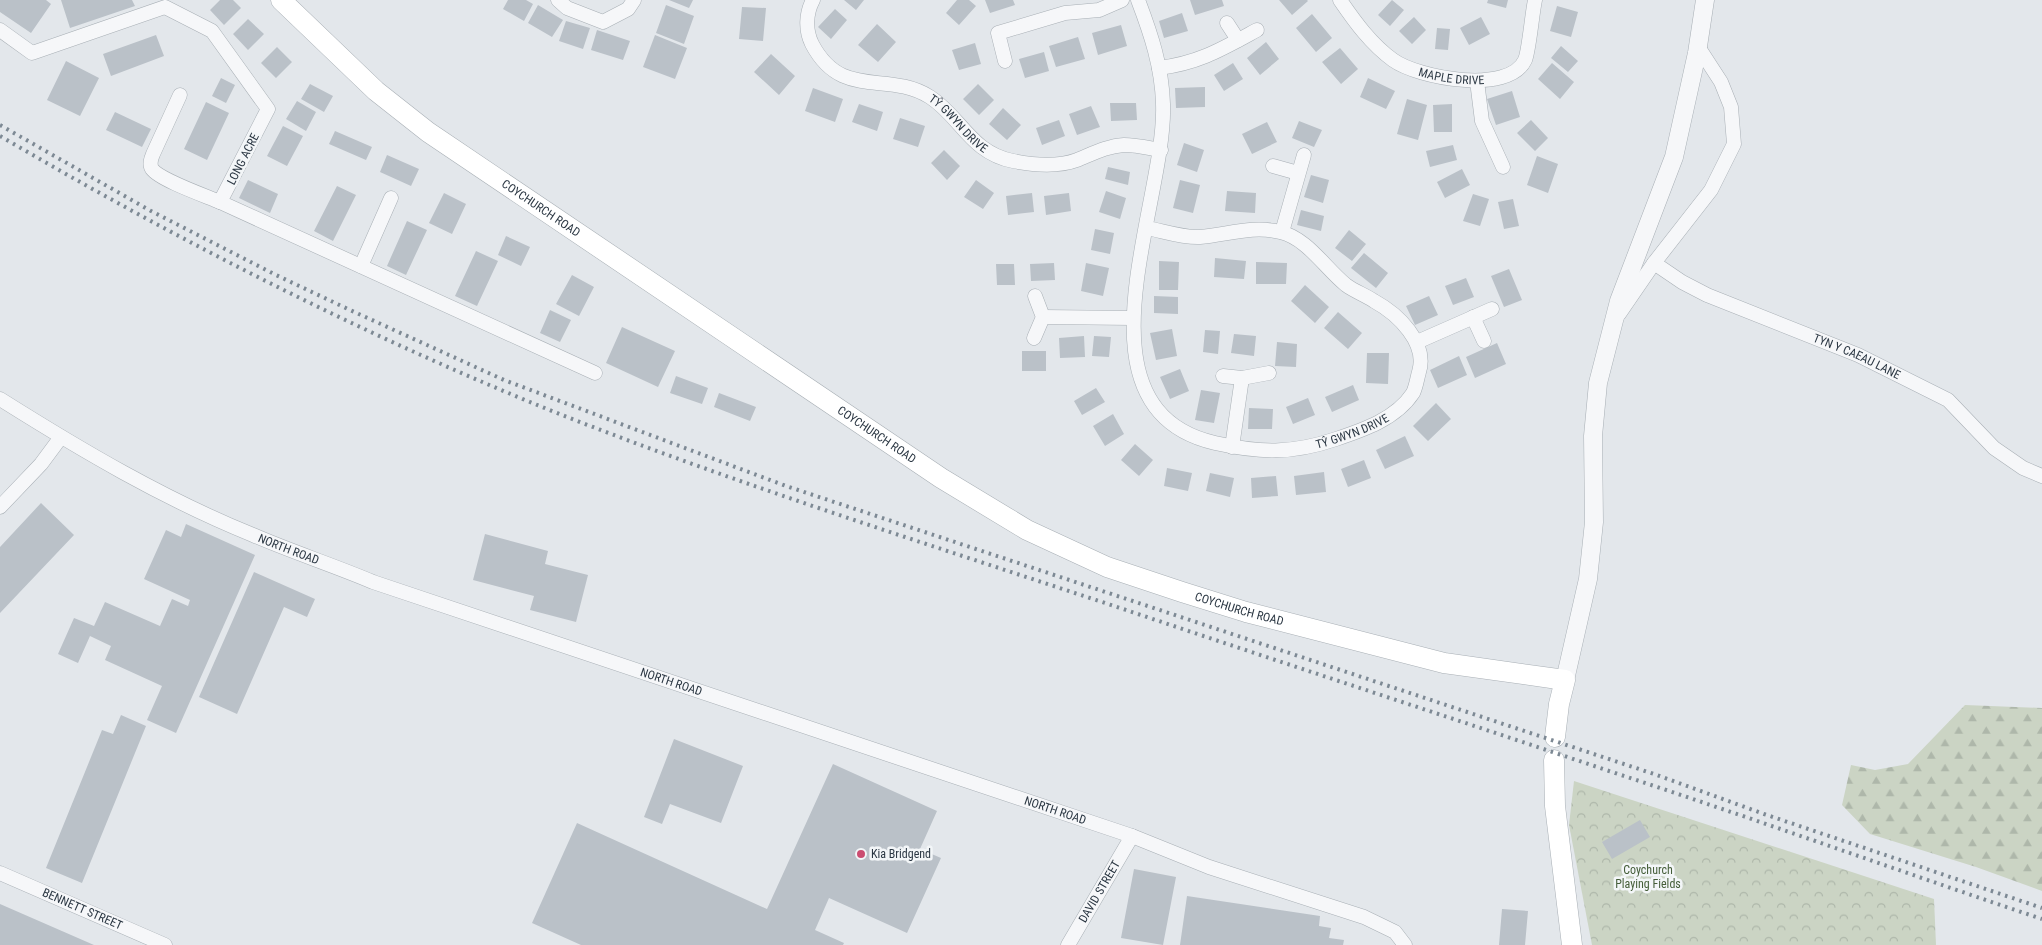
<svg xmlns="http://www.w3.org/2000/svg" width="2042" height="945" font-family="'Roboto Condensed',sans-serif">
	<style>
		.forest { fill: url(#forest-firs) }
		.park { fill: url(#park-crowns) }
		.building { fill: #bac1c8 }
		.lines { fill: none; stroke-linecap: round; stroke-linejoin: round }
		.minor-casing { stroke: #a8afb5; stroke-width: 15 }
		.tertiary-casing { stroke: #a8afb5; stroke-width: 19 }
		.secondary-casing { stroke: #a8afb5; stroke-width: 21 }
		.minor { stroke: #f6f7f9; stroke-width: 14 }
		.tertiary { stroke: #f6f7f9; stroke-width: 18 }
		.secondary { stroke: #fff; stroke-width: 20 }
		.rail { stroke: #7d8994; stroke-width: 4; stroke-dasharray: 2.5 5; stroke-linecap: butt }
		.poi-dot { fill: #cb4d71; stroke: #f3f6f8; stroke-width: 2 }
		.labels { text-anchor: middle; stroke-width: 5; stroke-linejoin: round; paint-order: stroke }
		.street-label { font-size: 12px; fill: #2b3743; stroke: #f3f6f8 }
		.poi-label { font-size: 12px; fill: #2b3743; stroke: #f3f6f8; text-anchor: start }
		.park-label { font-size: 12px; fill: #455e39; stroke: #f3f6f8 }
	</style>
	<defs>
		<pattern id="forest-firs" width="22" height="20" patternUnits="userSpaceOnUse" patternTransform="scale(1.25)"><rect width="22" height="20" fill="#cbd4c4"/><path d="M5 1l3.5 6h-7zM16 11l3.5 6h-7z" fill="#aeb7aa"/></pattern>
		<pattern id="park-crowns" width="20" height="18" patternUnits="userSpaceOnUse" patternTransform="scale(1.25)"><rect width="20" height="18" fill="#cbd4c4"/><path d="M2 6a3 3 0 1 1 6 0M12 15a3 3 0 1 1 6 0" fill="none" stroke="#aeb7aa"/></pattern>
	</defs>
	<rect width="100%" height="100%" fill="#e3e7eb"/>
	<path class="forest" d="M1965,705L2042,708V891L1976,867L1870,834L1842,805L1851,765L1875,770L1908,764Z"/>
	<path class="park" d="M1574,781L1934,899L1936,945H1592L1569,825Z"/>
	<path class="building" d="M0,0H46L51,4L31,33L0,12Z
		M61,0H132L135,6L70,28Z
		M220,0H233L241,8L224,25L210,10Z
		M508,0H526L533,4L524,21L503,9Z
		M669,0H693L689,8Z
		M844,0H864L856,10Z
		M957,0H969L976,6L959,25L946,13Z
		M985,0H1013L1015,5L990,13Z
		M1190,0H1222L1224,6L1195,15Z
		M1279,0H1307L1308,1L1292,15Z
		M1392,0L1404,10L1390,26L1378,15Z
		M1488,0H1508L1506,8L1487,3Z
		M538,5L563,20L552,37L528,23Z
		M666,5L694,16L684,44L656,33Z
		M1557,6L1578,12L1571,37L1550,31Z
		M742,7L766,8L763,41L739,39Z
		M835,9L847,20L831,39L818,27Z
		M1182,13L1188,31L1164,38L1159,21Z
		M1312,14L1332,38L1316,52L1296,28Z
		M1414,17L1426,30L1412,44L1399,31Z
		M1481,17L1490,34L1469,45L1460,28Z
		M248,19L264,34L248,50L233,34Z
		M566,21L590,28L583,49L559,41Z
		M877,24L896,42L878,62L858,45Z
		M1121,25L1127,46L1098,55L1092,33Z
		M1437,28L1450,29L1448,50L1435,49Z
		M597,30L630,41L623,60L591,50Z
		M156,35L164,56L111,76L103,54Z
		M655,35L687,48L675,79L643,67Z
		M1078,37L1085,59L1056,67L1049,46Z
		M1266,42L1279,59L1260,75L1247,58Z
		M975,43L981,64L959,70L952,50Z
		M1561,46L1578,61L1568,72L1551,58Z
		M277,47L292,62L276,78L261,63Z
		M1340,48L1358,69L1341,84L1322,62Z
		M1044,52L1049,71L1025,78L1019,59Z
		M771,54L795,76L779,95L754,72Z
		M66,61L99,78L80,116L47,100Z
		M1233,63L1243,79L1224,91L1214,75Z
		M1552,63L1574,82L1560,99L1538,79Z
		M221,78L235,85L226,103L212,96Z
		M1368,78L1395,91L1386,109L1360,97Z
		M310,84L333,96L324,112L301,99Z
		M978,84L994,100L979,115L963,99Z
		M1205,87V107L1176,108L1175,88Z
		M813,88L843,99L835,122L805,111Z
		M1512,91L1520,117L1496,125L1487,99Z
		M1407,99L1427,105L1418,140L1397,134Z
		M297,101L316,112L306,131L286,119Z
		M206,102L229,113L207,160L184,149Z
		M1110,103H1136L1137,120L1111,121Z
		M859,104L883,112L877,131L852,122Z
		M1452,104V132H1434L1433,105Z
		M1091,106L1100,127L1077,135L1069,114Z
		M1003,108L1021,125L1007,140L989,124Z
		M115,112L151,129L142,147L106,130Z
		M900,118L925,126L918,147L893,139Z
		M1059,120L1065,136L1042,145L1036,128Z
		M1531,120L1548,138L1535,151L1517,133Z
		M1299,121L1322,130L1314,147L1292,138Z
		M1267,122L1277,142L1252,154L1242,134Z
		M283,126L303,136L287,166L267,156Z
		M335,131L372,147L366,160L329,144Z
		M1184,143L1204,150L1197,172L1177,165Z
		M1453,145L1457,160L1430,167L1426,151Z
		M944,150L960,166L947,180L931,163Z
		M387,155L419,169L411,186L380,172Z
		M1537,156L1558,164L1548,193L1527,185Z
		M1108,167L1130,172L1128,185L1105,179Z
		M1462,169L1470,185L1445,198L1437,182Z
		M1311,175L1329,180L1323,203L1304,197Z
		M248,180L278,194L270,213L239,198Z
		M976,180L994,193L983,209L964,197Z
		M1180,180L1200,185L1193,213L1173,208Z
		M337,186L356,195L333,241L314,231Z
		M1106,191L1126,198L1120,219L1099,212Z
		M1227,191L1256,193L1255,213L1225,211Z
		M444,193L466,204L452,234L429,223Z
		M1032,193L1034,212L1008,215L1006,196Z
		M1069,193L1071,211L1046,215L1044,196Z
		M1473,194L1489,199L1480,226L1463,221Z
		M1513,199L1519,226L1504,229L1498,202Z
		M1301,210L1324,216L1321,231L1297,225Z
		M407,221L427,230L406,275L387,266Z
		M1095,229L1114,233L1110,254L1091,250Z
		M1349,230L1366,244L1352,261L1335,248Z
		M506,236L530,247L521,266L498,255Z
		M476,251L498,261L477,306L455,296Z
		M1364,253L1388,273L1376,288L1351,268Z
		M1215,258L1246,261L1244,279L1214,277Z
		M1159,261L1179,262L1178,290H1159Z
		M1256,262L1287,263L1286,284H1256Z
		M1054,263L1055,280L1031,281L1030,264Z
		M1086,263L1109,268L1103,296L1081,291Z
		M996,264H1014L1015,285H997Z
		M1509,269L1522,300L1504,307L1491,276Z
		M572,275L594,287L579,316L556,304Z
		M1466,278L1474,297L1453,305L1445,286Z
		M1305,285L1329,307L1315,323L1291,301Z
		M1154,296L1178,297V314L1154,313Z
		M1429,296L1438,315L1415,325L1406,306Z
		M550,310L571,320L560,342L540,333Z
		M1338,312L1362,333L1348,349L1324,328Z
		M622,327L675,351L658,387L606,363Z
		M1172,329L1177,356L1156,360L1150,333Z
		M1205,330L1220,331L1218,354L1203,352Z
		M1234,334L1256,336L1254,356L1231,353Z
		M1084,336L1085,357L1060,358L1059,338Z
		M1094,336L1111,337L1109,357L1092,356Z
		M1277,342L1297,344L1296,367L1275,366Z
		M1497,343L1506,364L1475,378L1466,357Z
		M1022,351H1046V371H1022Z
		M1367,353H1389L1388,384L1366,383Z
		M1459,356L1467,375L1438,388L1430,370Z
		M1180,369L1189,391L1170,399L1160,377Z
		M676,376L708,388L702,404L670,393Z
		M1353,385L1359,400L1332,412L1325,397Z
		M1096,388L1105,402L1082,415L1074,401Z
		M1201,390L1220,393L1214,423L1195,420Z
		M719,393L756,407L750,421L714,407Z
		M1308,398L1315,415L1293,424L1286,407Z
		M1436,403L1451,419L1428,441L1413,426Z
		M1249,408L1273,409L1272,429H1248Z
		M1113,414L1124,434L1105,446L1093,426Z
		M1405,436L1414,456L1385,469L1376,450Z
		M1135,444L1153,460L1139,476L1121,460Z
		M1364,460L1371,478L1348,487L1341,469Z
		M1167,468L1192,473L1188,491L1164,486Z
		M1324,472L1326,492L1296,495L1294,476Z
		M1210,473L1234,478L1230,497L1206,491Z
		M1276,476L1278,496L1252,498L1251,478Z
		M41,503L74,535L0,613V547Z
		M186,524L255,555L176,733L147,720L162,686L105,660L111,646L90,636L78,663L58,654L74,618L94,626L105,602L160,626L172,599L188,606L190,600L144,579L166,530L181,537Z
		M485,534L548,551L545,564L588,575L576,622L530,610L534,596L473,580Z
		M254,572L315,599L307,617L284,607L237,714L199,697Z
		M121,715L146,726L82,883L46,868L102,730L113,734Z
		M674,739L743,766L721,823L670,804L662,824L644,817Z
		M833,764L937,811L920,849L941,858L907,933L829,898L815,930L844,943L843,945H581L532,923L577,823L767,909Z
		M1640,820L1650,837L1612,859L1602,842Z
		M1134,869L1176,877L1163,945L1121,938Z
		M1187,896L1320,916L1319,926L1331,928L1329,938L1344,940L1343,945H1180Z
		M0,904L94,945H0Z
		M1502,909L1528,911L1525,945H1499Z"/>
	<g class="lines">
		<defs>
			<g id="minor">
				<path d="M558,0L567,8L603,22L628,9L634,0"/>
				<path id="s1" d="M813,0C806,13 805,30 812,44C842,101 887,70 930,97C961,117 971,153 1013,161C1033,165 1058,167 1077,160C1092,154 1107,146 1124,145C1136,145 1149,148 1161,150"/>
				<path id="s2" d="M1138,0C1151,34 1162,67 1163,104C1167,202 1067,409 1215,443C1260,453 1292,454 1336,439C1363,430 1396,419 1413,393C1416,387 1417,379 1419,372C1428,343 1398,314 1374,301C1365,295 1354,291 1346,285C1325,268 1307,238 1280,232C1252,225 1227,235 1200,237C1183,238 1163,231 1147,228"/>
				<path id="s3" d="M1340,0C1355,22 1371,44 1393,60C1418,78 1509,95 1525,60C1529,51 1532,14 1535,0"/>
				<path d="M1227,23L1238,40"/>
				<path d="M0,30L32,53L165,7L212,31L268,109L220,202L595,373"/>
				<path d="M1005,61L998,33L1065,13L1099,10L1122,0"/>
				<path d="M1159,68C1199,63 1222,49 1257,30"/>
				<path d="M1477,81L1482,121L1503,167"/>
				<path d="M180,95L153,154C151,159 149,164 152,169C160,180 206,196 220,202"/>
				<path d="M1273,166L1298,173"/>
				<path d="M1282,232L1304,155"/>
				<path id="s4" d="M1654,263L1682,282L1707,295L1858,355L1948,400L1994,448L2023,468L2042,476"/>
				<path d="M361,266L391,198"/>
				<path d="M1619,314L1654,263L1711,190L1734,144L1731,107L1721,82L1697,45"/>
				<path d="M1043,317L1133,318"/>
				<path d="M1473,317L1484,341"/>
				<path d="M1034,338L1043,317L1035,296"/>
				<path d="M1417,342L1492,309"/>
				<path d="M1223,376L1242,378L1269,373"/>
				<path id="s5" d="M0,399C81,450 164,499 253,535C292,552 333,565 373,582L1132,836L1209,867L1364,917L1395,932L1405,945"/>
				<path d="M1232,447L1242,378"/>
				<path d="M0,507L41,464L61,437"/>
				<path id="s6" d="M0,873L165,945"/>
				<path id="s7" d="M1068,945L1132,836"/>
			</g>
			<path id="tertiary" d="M1565,680L1588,579L1594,522L1593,436L1598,383L1619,301L1674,157L1697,53L1705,0"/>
			<g id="secondary">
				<path id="s8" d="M281,0L376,91L428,132L941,478L1027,530L1107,567L1182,592L1246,612L1444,663L1565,680L1559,704L1555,737"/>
				<path d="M1554,760L1555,806L1572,945"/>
			</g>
		</defs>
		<use href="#minor" class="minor-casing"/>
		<use href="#tertiary" class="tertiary-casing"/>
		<use href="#secondary" class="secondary-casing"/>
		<use href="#minor" class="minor"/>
		<use href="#tertiary" class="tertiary"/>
		<use href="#secondary" class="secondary"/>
		<path class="rail" d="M0,125L151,211L276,275L350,310L504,380L786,486L1654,774L1764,814L2042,908
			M0,136C181,242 367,337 562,415C753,490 950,551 1144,616C1301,669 1458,720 1615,773C1758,820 1899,871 2042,919"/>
	</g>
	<circle class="poi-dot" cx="861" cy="854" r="5"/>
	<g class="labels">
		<g class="street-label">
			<text dy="4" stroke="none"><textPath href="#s3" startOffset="142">MAPLE DRIVE</textPath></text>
			<text dy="4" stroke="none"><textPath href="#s1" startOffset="220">TŶ GWYN DRIVE</textPath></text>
			<text transform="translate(243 159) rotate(-63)" y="4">LONG ACRE</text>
			<text dy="4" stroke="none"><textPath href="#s8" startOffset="334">COYCHURCH ROAD</textPath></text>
			<text dy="4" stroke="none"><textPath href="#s4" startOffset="224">TYN Y CAEAU LANE</textPath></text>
			<text dy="4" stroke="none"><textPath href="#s2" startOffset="629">TŶ GWYN DRIVE</textPath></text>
			<text dy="4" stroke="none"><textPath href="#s8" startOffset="739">COYCHURCH ROAD</textPath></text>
			<text dy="4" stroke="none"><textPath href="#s5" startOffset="326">NORTH ROAD</textPath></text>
			<text dy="4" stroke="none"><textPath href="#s8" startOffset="1144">COYCHURCH ROAD</textPath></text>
			<text dy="4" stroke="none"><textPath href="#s5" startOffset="731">NORTH ROAD</textPath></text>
			<text dy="4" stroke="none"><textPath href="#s5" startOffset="1136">NORTH ROAD</textPath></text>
			<text dy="4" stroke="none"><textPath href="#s7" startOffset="62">DAVID STREET</textPath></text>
			<text dy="4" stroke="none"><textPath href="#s6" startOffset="90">BENNETT STREET</textPath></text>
		</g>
		<g class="poi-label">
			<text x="871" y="858">Kia Bridgend</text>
		</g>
		<g class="park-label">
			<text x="1648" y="874">Coychurch<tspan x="1648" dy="14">Playing Fields</tspan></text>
		</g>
	</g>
</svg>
